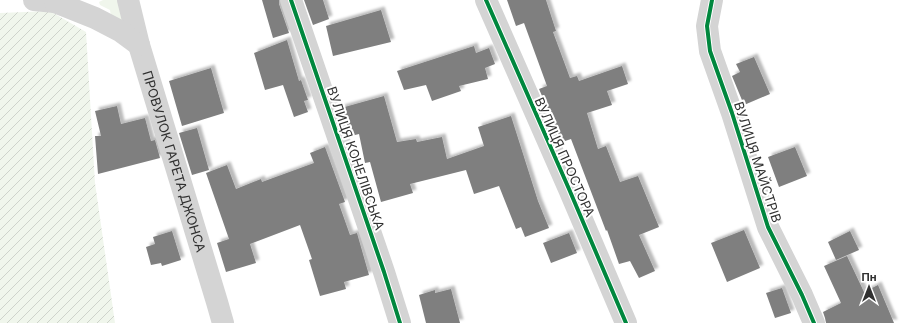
<svg xmlns="http://www.w3.org/2000/svg" width="905" height="323" font-family="Inter,sans-serif">
	<style>
		.grass { fill: #f0f6ec }
		.garden { fill: url(#garden-furrows) }
		.building { fill: #7f7f7f; filter: url(#shadow) }
		.lines { fill: none; stroke-linecap: round; stroke-linejoin: round }
		.minor { stroke: #d4d4d4; stroke-width: 22 }
		.cycleway-casing { stroke: #fff; stroke-width: 6 }
		.cycleway { stroke: #00873e; stroke-width: 4 }
		.labels { text-anchor: middle; stroke-width: 4; stroke-linejoin: round; paint-order: stroke }
		.street-label { font-size: 13px; fill: #303030; stroke: #fff }
	</style>
	<defs>
		<pattern id="garden-furrows" width="10" height="10" patternUnits="userSpaceOnUse"><rect width="10" height="10" fill="#f0f6ec"/><path d="M-1 1l2-2M0 10L10 0M9 11l2-2" fill="none" stroke="#ced3cb"/></pattern>
		<filter id="shadow"><feDropShadow dx="3.5" dy="-3.5" stdDeviation="1" flood-color="#0004"/></filter>
	</defs>
	<rect width="100%" height="100%" fill="#fff"/>
	<path class="grass" d="M103,0H119L129,25L111,16L110,10L100,5L99,2Z"/>
	<path class="garden" d="M50,11L86,32L95,183L115,323H0V13Z"/>
	<path class="building" d="M262,0H279V4L289,33L273,38Z
		M304,0H323L329,19L313,25Z
		M507,0H546L556,31L553,32L570,78L577,76L579,81L622,66L628,84L607,91L612,105L587,113L598,149L606,146L620,182L638,176L659,227L639,235L655,271L639,278L630,261L619,264L607,230L606,231L571,139L562,142L539,89L547,86L524,23L516,26Z
		M381,10L391,42L333,56L326,26Z
		M287,40L299,81L301,80L308,100L304,101L308,112L294,117L283,85L265,90L254,53Z
		M474,46L476,53L489,48L495,64L485,68L488,79L459,86L461,91L432,101L426,85L404,90L397,71Z
		M754,57L770,94L744,105L732,76L740,72L736,64Z
		M211,68L224,113L182,126L169,81Z
		M384,96L397,142L416,139L417,142L442,137L447,159L484,146L478,127L511,116L538,201L549,228L525,237L521,227L516,229L499,186L474,194L466,170L410,184L413,193L381,202L370,162L365,163L359,134L351,136L341,108Z
		M117,106L121,124L145,118L151,141L155,140L160,158L98,174L95,136H101L95,111Z
		M197,128L209,170L192,175L179,133Z
		M325,147L345,202L339,204L350,235L357,233L369,275L344,282L346,289L320,296L309,260L312,259L300,225L250,244L256,263L226,272L217,243L229,239L206,173L227,165L236,189L261,179L262,182L314,163L310,153Z
		M795,147L807,176L779,187L768,157Z
		M744,230L760,268L727,282L711,243Z
		M172,231L181,260L162,266L161,263L151,265L146,247L155,244L153,237Z
		M850,231L859,250L836,260L828,242Z
		M569,233L577,253L551,263L543,243Z
		M847,256L864,292L878,285L894,323H826L825,318L823,312L841,303L824,266Z
		M782,288L791,313L775,318L766,293Z
		M451,289L460,323H426L419,295L435,290V293Z"/>
	<g class="lines">
		<g class="minor">
			<path d="M34,0L55,2L65,0"/>
			<path id="s1" d="M128,0L139,45L217,302L223,323"/>
			<path d="M291,0L384,272L400,323"/>
			<path d="M486,0L569,189L626,323"/>
			<path d="M712,0L707,26L710,51L732,113L768,227L802,295L814,323"/>
			<path d="M55,2L95,18L120,31L139,45"/>
		</g>
		<defs>
			<path id="cycleway" d="M291,0L384,272L400,323
				M486,0L569,189L626,323
				M712,0L707,26L710,51L732,113L768,227L802,295L814,323"/>
		</defs>
		<use href="#cycleway" class="cycleway-casing"/>
		<use href="#cycleway" class="cycleway"/>
	</g>
	<g class="labels">
		<g class="street-label">
			<text transform="translate(565 157) rotate(66)" y="5">ВУЛИЦЯ ПРОСТОРА</text>
			<text transform="translate(356 158) rotate(71)" y="5">ВУЛИЦЯ КОНЕЛІВСЬКА</text>
			<text dy="5" stroke="none"><textPath href="#s1" startOffset="168">ПРОВУЛОК ГАРЕТА ДЖОНСА</textPath></text>
			<text transform="translate(758 162) rotate(72)" y="5">ВУЛИЦЯ МАЙСТРІВ</text>
		</g>
	</g>
	<g transform="translate(869 287)" stroke="#ffffff" stroke-width="3" paint-order="stroke">
	<path d="M0-3L7 15L0 10L-7 15Z" fill="#303030"/>
	<text y="-6" font-size="11" font-weight="bold" text-anchor="middle" fill="#303030">Пн</text>
	</g>
</svg>
